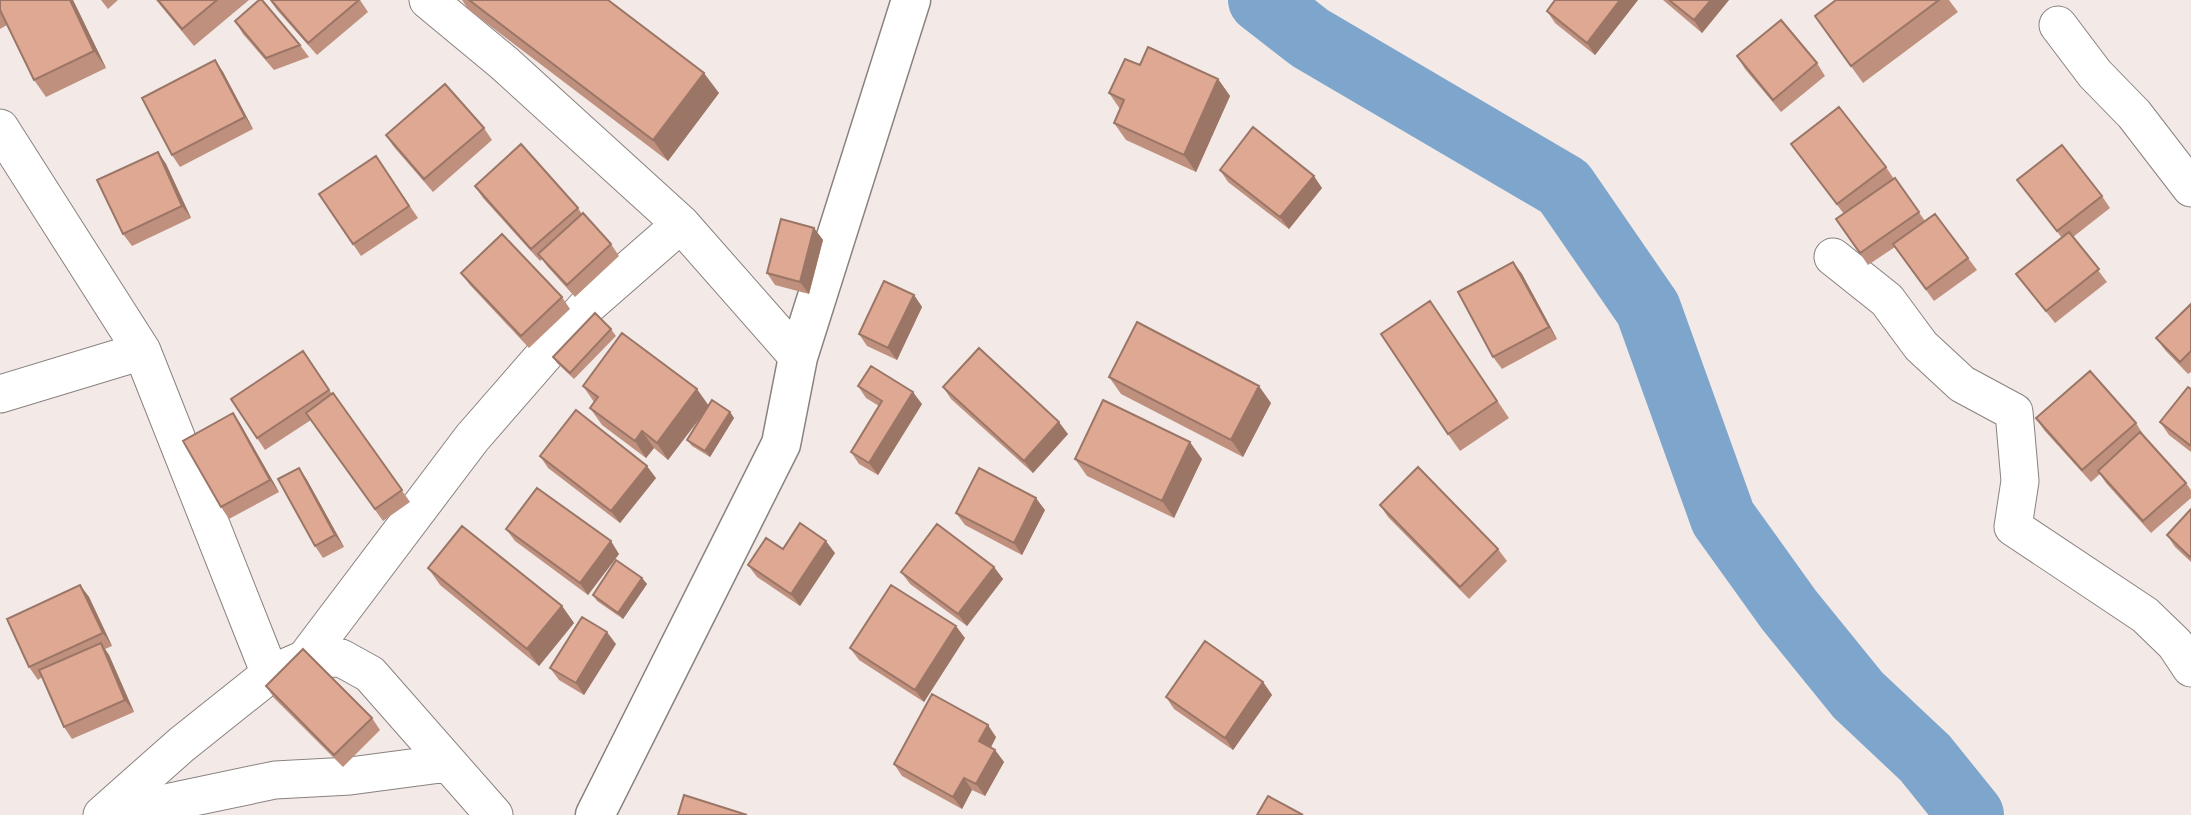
<svg xmlns="http://www.w3.org/2000/svg" width="2191" height="815" font-family="'Golos Text',sans-serif">
	<style>
		.lines { fill: none; stroke-linecap: round; stroke-linejoin: round }
		.river { stroke: #7ea6cc; stroke-width: 66 }
		.minor-casing { stroke: #89827f; stroke-width: 39 }
		.tertiary-casing { stroke: #89827f; stroke-width: 41 }
		.minor { stroke: #fff; stroke-width: 37 }
		.tertiary { stroke: #fff; stroke-width: 38 }
		.wall { fill: #bf907e }
		.shaded-wall { fill: #9b7667 }
		.building { fill: #dea893; stroke: #9b7667; stroke-width: 2 }
	</style>
	<rect width="100%" height="100%" fill="#f3eae7"/>
	<g class="lines">
		<path class="river" d="M1261,0L1310,38L1564,187L1648,309L1723,518L1789,610L1858,695L1925,758L1971,815"/>
		<defs>
			<path id="minor" d="M428,0L504,63L681,224L798,357
				M2058,25L2095,74L2134,114L2191,188
				M0,128L142,351L270,674
				M1833,257L1887,300L1921,346L1962,384L2014,412L2020,481L2013,527L2145,615L2175,644L2191,668
				M0,394L142,351
				M305,659L472,438L587,306L681,224
				M102,815L181,745L270,674L305,659L341,658L370,674L494,815
				M122,815L151,806L275,780L350,776L448,763"/>
			<path id="tertiary" d="M595,815L781,444L798,357L911,0"/>
		</defs>
		<use href="#minor" class="minor-casing"/>
		<use href="#tertiary" class="tertiary-casing"/>
		<use href="#minor" class="minor"/>
		<use href="#tertiary" class="tertiary"/>
	</g>
	<path class="wall" d="M0,0H73L106,68L46,97L34,80L7,25L0,29Z
		M101,0H118L108,9Z
		M156,0H249L194,46Z
		M270,0H360L368,12L317,55L277,10Z
		M462,0H608L719,93L668,161L468,9Z
		M1638,0L1595,55L1555,23L1547,11Z
		M1663,0H1729L1702,33Z
		M1836,0H1949L1958,12L1863,83L1815,16Z
		M235,21L300,45L309,57L274,70L243,34Z
		M1737,56L1817,63L1825,76L1781,112L1745,69Z
		M215,60L223,72L253,129L180,167L172,155Z
		M1140,65L1218,79L1230,96L1196,172L1126,140L1114,123L1120,109L1109,93Z
		M484,128L492,140L433,192L394,147L386,135Z
		M1791,144L1886,167L1894,179L1895,178L1925,221L1935,214L1977,270L1934,301L1895,247L1868,265L1836,219L1844,214Z
		M158,152L166,164L191,218L132,246L123,234Z
		M376,156L418,218L361,256L319,194Z
		M1220,170L1322,188L1289,229L1228,182Z
		M2017,180L2102,196L2110,208L2073,237L2107,282L2055,323L2016,274L2062,238Z
		M475,186L578,208L582,214L611,244L619,256L575,297L547,266L542,259L540,261L483,198Z
		M814,228L823,240L809,294L775,285L767,273Z
		M1513,262L1522,274L1557,339L1502,369L1493,357Z
		M461,273L562,297L570,309L529,348L470,285Z
		M914,295L922,307L897,360L867,346L859,334Z
		M1430,301L1509,418L1460,451L1448,434Z
		M2191,304V372L2188,374L2165,350L2156,338Z
		M611,329L616,336L574,379L557,363L553,357Z
		M303,351L332,394L333,393L410,502L383,521L311,420L265,450L231,399Z
		M1109,377L1271,403L1243,457L1121,394Z
		M583,386L708,406L730,412L734,418L710,457L692,446L687,440L706,410L668,460L654,448L646,458L602,425L590,408L594,402Z
		M858,386L922,404L878,475L859,464L851,452L879,406L866,398Z
		M943,387L1068,434L1033,473L951,399Z
		M2191,389V452L2169,435L2160,422Z
		M233,413L241,425L279,492L229,519L221,507Z
		M2036,418L2136,423L2144,436L2186,483L2191,490V498L2151,533L2106,483L2100,474L2091,482L2044,430Z
		M540,456L656,478L620,523L548,468Z
		M1075,459H1202L1174,518L1087,476Z
		M299,468L307,480L344,547L323,558L315,546Z
		M1380,505L1498,549L1507,561L1469,599L1388,517Z
		M2191,509V562L2175,547L2167,535Z
		M1045,510L1022,555L965,525L956,513Z
		M506,529L619,554L588,595L515,541Z
		M835,553L800,606L757,577L748,565Z
		M994,567L1003,579L967,626L910,584L901,572Z
		M428,568L562,606L574,623L539,666L440,585Z
		M642,578L647,584L623,619L597,601L593,595Z
		M80,585L89,597L112,646L105,649L109,655L134,712L72,739L64,727L42,677L38,680L29,667Z
		M965,638L924,702L859,660L850,648Z
		M616,644L584,695L559,680L550,668Z
		M1263,682L1272,695L1233,750L1174,709L1166,697Z
		M266,686L372,718L380,730L343,767L274,698Z
		M996,737L991,747L995,750L1004,762L985,796L972,790L962,809L902,776L894,764Z"/>
	<path class="shaded-wall" d="M70,0H73L106,68L94,51Z
		M1620,0H1638L1595,55L1587,43Z
		M1711,0H1729L1702,33L1694,20Z
		M215,60L223,72L253,129L245,117Z
		M704,73L719,93L668,161L653,140Z
		M1218,79L1230,96L1196,172L1184,155Z
		M158,152L166,164L191,218L182,206Z
		M1314,176L1322,188L1289,229L1280,217Z
		M814,228L823,240L809,294L800,282Z
		M1513,262L1522,274L1557,339L1549,327Z
		M914,295L922,307L897,360L888,348Z
		M1259,386L1271,403L1243,457L1231,440Z
		M697,389L709,406L668,460L657,443Z
		M913,392L922,404L878,475L869,463Z
		M730,412L734,418L710,457L705,451Z
		M233,413L241,425L279,492L270,480Z
		M1059,422L1068,434L1033,473L1024,461Z
		M642,431L654,448L646,458L635,441Z
		M1190,442L1202,459L1174,518L1162,501Z
		M647,466L656,478L620,523L611,511Z
		M299,468L307,480L344,547L335,535Z
		M1036,498L1045,510L1022,555L1014,543Z
		M611,541L619,554L588,595L580,583Z
		M826,541L835,553L800,606L791,594Z
		M994,567L1003,579L967,626L958,614Z
		M642,578L647,584L623,619L618,613Z
		M80,585L89,597L112,646L103,633Z
		M562,606L574,623L539,666L527,649Z
		M956,626L965,638L924,702L915,690Z
		M607,632L616,644L584,695L576,683Z
		M101,643L109,655L134,712L125,700Z
		M1263,682L1272,695L1233,750L1225,738Z
		M988,725L996,737L988,753L979,741Z
		M995,750L1004,762L985,796L976,784Z
		M964,778L972,790L962,809L953,797Z"/>
	<path class="building" d="M0,0H70L94,51L34,80L0,10Z
		M158,0H217L182,29Z
		M259,0H262L300,45L266,58L235,21Z
		M271,0H359L308,43Z
		M469,0H608L704,73L653,140Z
		M1555,0H1620L1587,43L1547,11Z
		M1669,0H1711L1694,20Z
		M1836,0H1939L1851,66L1815,16Z
		M1781,20L1817,63L1773,100L1737,56Z
		M1148,47L1218,79L1184,155L1114,123L1124,100L1109,93L1125,59L1140,65Z
		M215,60L245,117L172,155L142,98Z
		M445,84L484,128L424,179L386,135Z
		M1839,107L1886,167L1837,204L1791,144Z
		M1253,127L1314,176L1280,217L1220,170Z
		M521,144L578,208L531,249L475,186Z
		M2062,145L2102,196L2057,231L2017,180Z
		M158,152L182,206L123,234L97,180Z
		M376,156L409,206L353,244L319,194Z
		M1895,178L1919,212L1860,253L1836,219Z
		M583,213L611,244L567,285L538,254Z
		M1935,214L1968,258L1926,289L1893,244Z
		M781,219L814,228L800,282L767,273Z
		M2069,232L2099,269L2046,311L2016,274Z
		M502,234L562,297L521,336L461,273Z
		M1513,262L1549,327L1493,357L1458,292Z
		M884,281L914,295L888,348L859,334Z
		M1430,301L1497,401L1448,434L1381,334Z
		M2191,304V351L2180,362L2156,338Z
		M595,313L611,329L570,373L553,357Z
		M1137,322L1259,386L1231,440L1109,377Z
		M622,333L697,389L657,443L642,431L635,441L590,408L598,397L583,386Z
		M979,348L1059,422L1024,461L943,387Z
		M303,351L329,390L257,438L231,399Z
		M871,366L913,392L869,463L851,452L882,401L858,386Z
		M2090,371L2136,423L2082,470L2036,418Z
		M2188,387L2191,389V446L2160,422Z
		M333,393L402,490L375,509L306,413Z
		M712,400L730,412L705,451L687,440Z
		M1103,400L1190,442L1162,501L1075,459Z
		M576,410L647,466L611,511L540,456Z
		M233,413L270,480L221,507L183,441Z
		M2140,432L2186,483L2143,521L2098,471Z
		M1418,467L1498,549L1460,587L1380,505Z
		M299,468L335,535L315,546L278,479Z
		M979,468L1036,498L1014,543L956,513Z
		M537,488L611,541L580,583L506,529Z
		M2191,509V558L2167,535Z
		M800,523L826,541L791,594L748,565L766,538L783,549Z
		M937,524L994,567L958,614L901,572Z
		M462,526L562,606L527,649L428,568Z
		M616,560L642,578L618,613L593,595Z
		M80,585L103,633L29,667L7,619Z
		M891,585L956,626L915,690L850,648Z
		M582,617L607,632L576,683L550,668Z
		M1205,641L1263,682L1225,738L1166,697Z
		M101,643L125,700L64,727L39,670Z
		M303,649L372,718L334,755L266,686Z
		M932,694L988,725L979,741L995,750L976,784L964,778L953,797L894,764Z
		M684,795L747,815H678Z
		M1268,796L1303,815H1257Z"/>
</svg>
